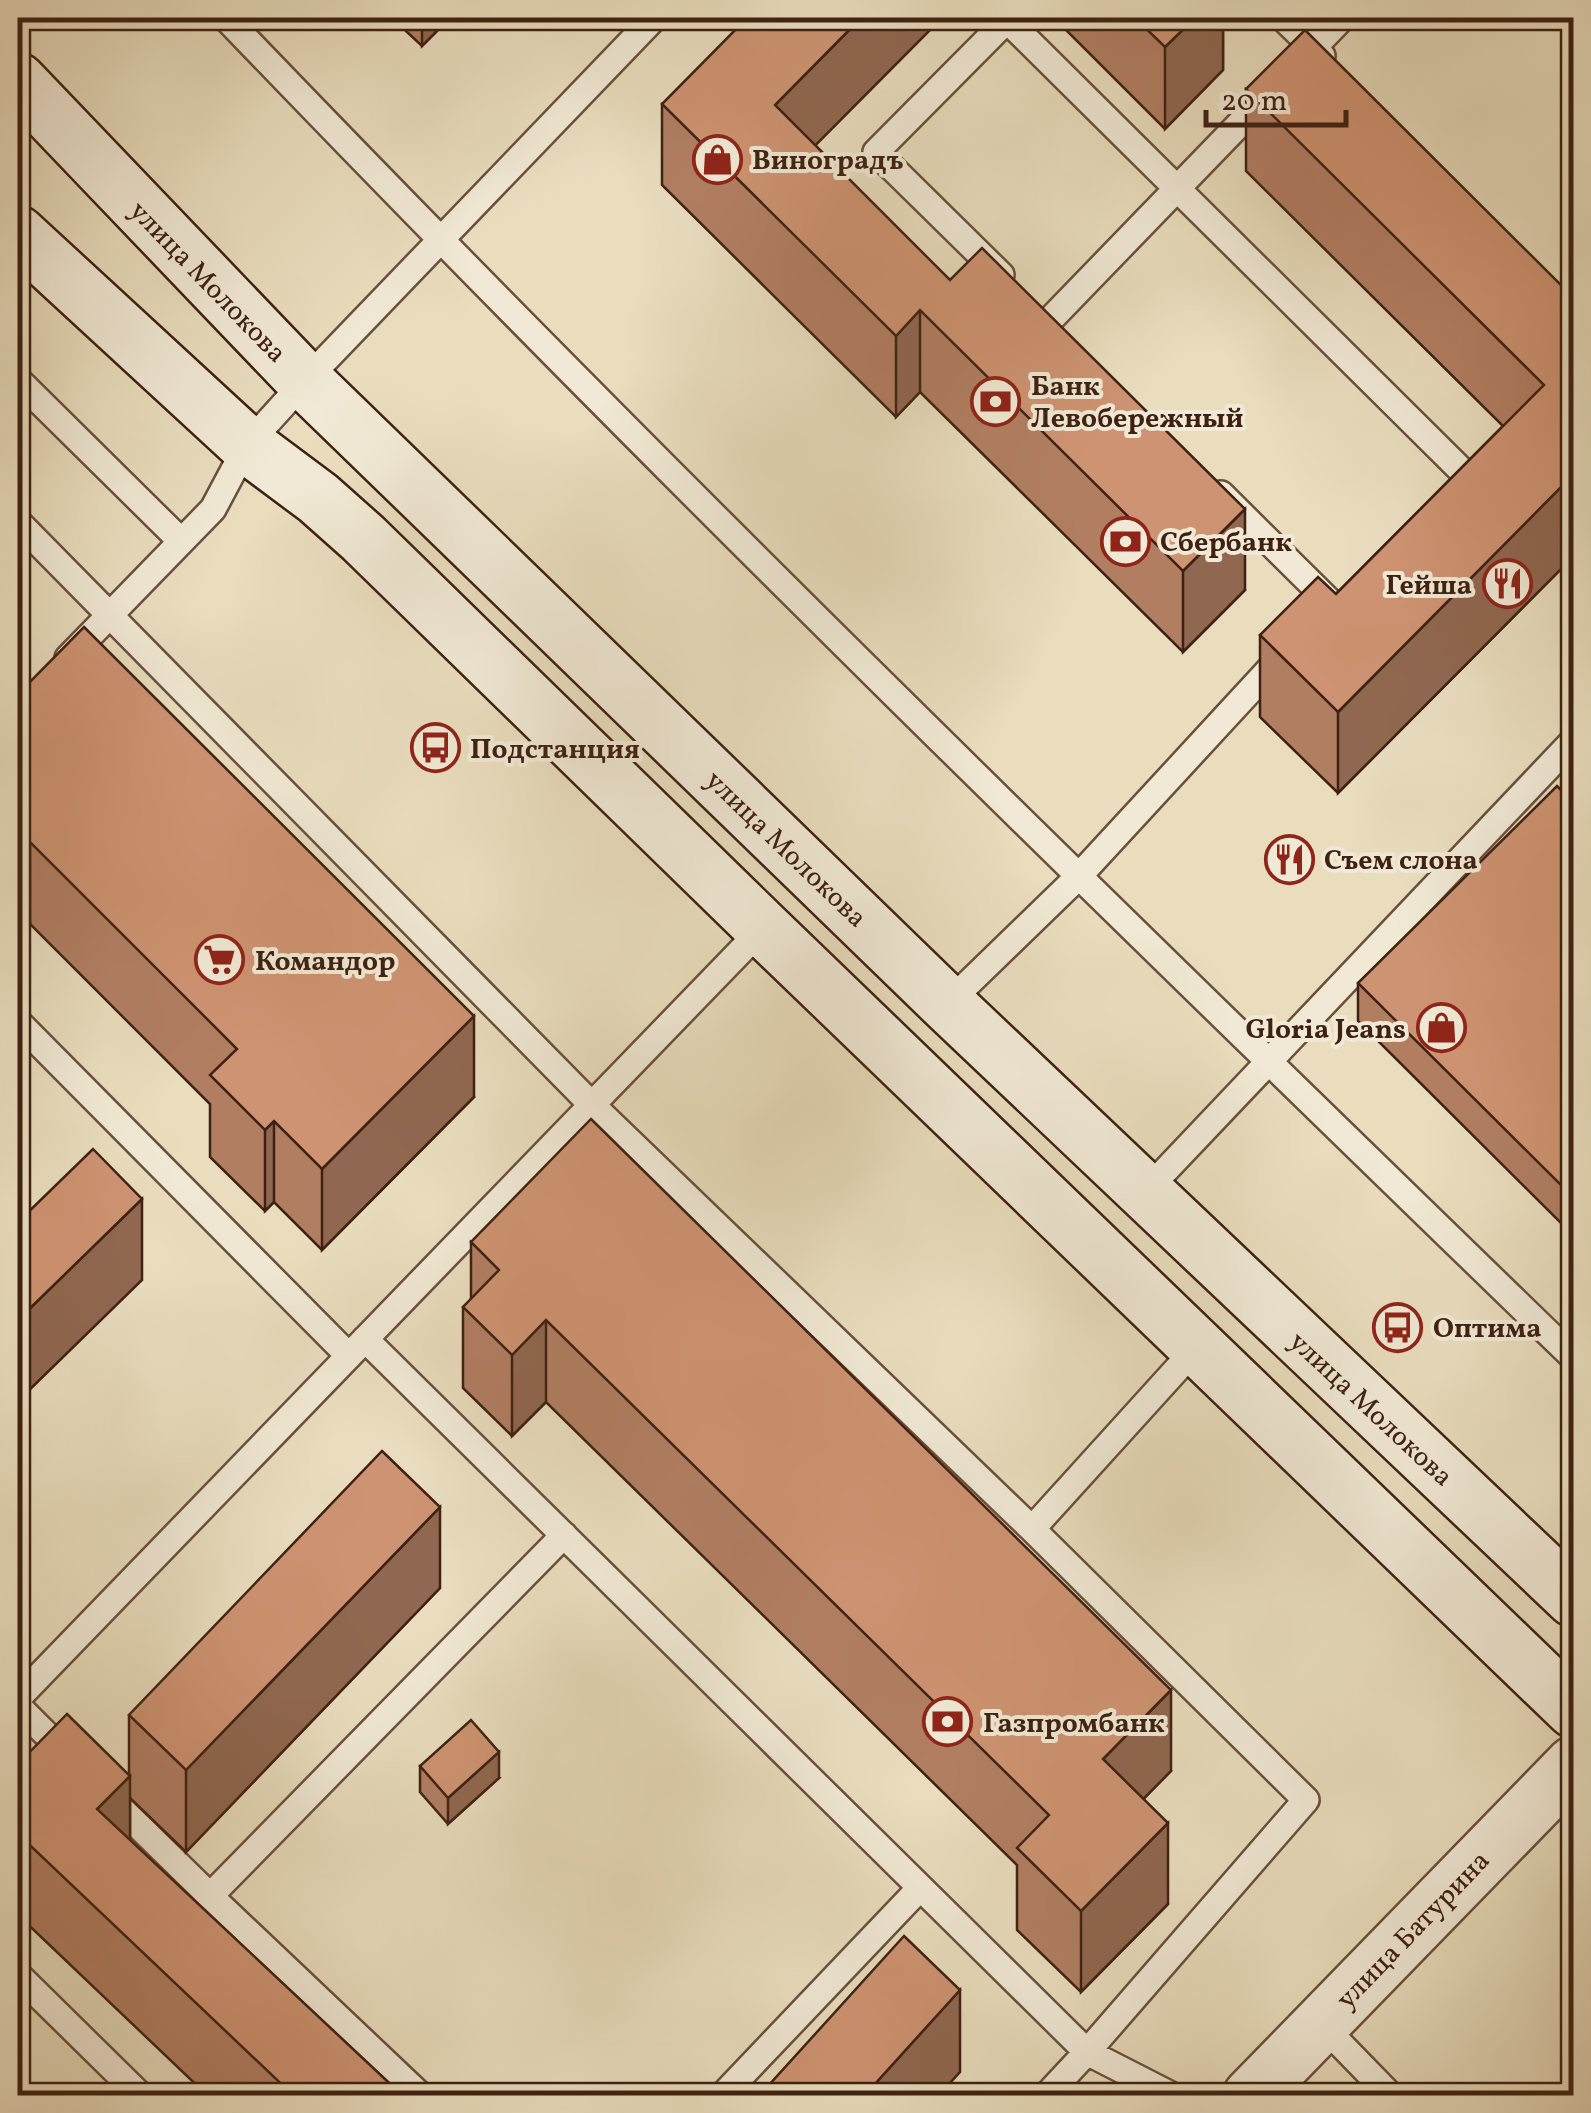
<svg xmlns="http://www.w3.org/2000/svg" width="1591" height="2113" font-family="Vollkorn,serif">
	<style>
		.lines { fill: none; stroke-linecap: round; stroke-linejoin: round }
		.service-casing { stroke: #69503d; stroke-width: 30 }
		.tertiary-casing { stroke: #69503d; stroke-width: 60 }
		.secondary-casing { stroke: #3e2112; stroke-width: 60 }
		.service { stroke: #f1e9d5; stroke-width: 25 }
		.tertiary { stroke: #f1e9d5; stroke-width: 55 }
		.secondary { stroke: #f1e9d5; stroke-width: 55 }
		.wall { fill: #b17e62; stroke: #3e2112; stroke-width: 2.5 }
		.shaded-wall { fill: #906750; stroke: #3e2112; stroke-width: 2.5 }
		.building { fill: #ce9372; stroke: #3e2112; stroke-width: 2.5 }
		.labels { text-anchor: middle; stroke-width: 8; stroke-linejoin: round; paint-order: stroke }
		.poi-label { font-size: 28px; font-weight: bold; fill: #3e2112; stroke: #f1e9d5; text-anchor: start }
		.street-label { font-size: 28px; fill: #3e2112; stroke: #f1e9d5 }
	</style>
	<rect width="100%" height="100%" fill="#e9ddbe"/>
	<filter id="stains"><feTurbulence type="fractalNoise" baseFrequency=".002" numOctaves="4"/><feColorMatrix values="0 0 0 0 .2 0 0 0 0 .09 0 0 0 0 .02 0 0 0 .5 -.17"/></filter>
	<radialGradient id="worn" r=".72"><stop offset=".6" stop-color="#630" stop-opacity="0"/><stop offset="1" stop-color="#630" stop-opacity=".3"/></radialGradient>
	<g class="lines">
		<defs>
			<path id="service" d="M226,18C664,475 1119,917 1574,1358
				M1283,18L1322,56
				M1001,275L876,152L1007,20L1464,473
				M1048,322L1342,18
				M18,380L181,541
				M1221,494L1331,603
				M18,522L592,1105L1032,1529L1306,1800L1087,2052L1046,2096
				M68,658L213,509L247,445L305,381L654,18
				M947,1004L1078,877L1281,657
				M18,1022L349,1356
				M1145,1192L1574,740
				M365,1339L1087,2052L1173,2096
				M1032,1529L1197,1347
				M18,1698L763,928
				M18,1706L71,1759
				M106,1794L210,1896
				M18,1975L141,2096
				M1321,2024L1391,2096
				M421,2096L210,1896L564,1535
				M722,2096L920,1888"/>
			<path id="tertiary" d="M1251,2096L1574,1764"/>
			<path id="secondary" d="M18,81L305,381L947,1004L1574,1599
				M18,234L247,445L318,498L363,538L763,928L1574,1710"/>
		</defs>
		<use href="#service" class="service-casing"/>
		<use href="#tertiary" class="tertiary-casing"/>
		<use href="#secondary" class="secondary-casing"/>
		<use href="#service" class="service"/>
		<use href="#tertiary" class="tertiary"/>
		<use href="#secondary" class="secondary"/>
	</g>
	<path class="wall" d="M392,18H450L422,46Z
		M1054,18H1223V70L1165,129Z
		M1246,89L1574,298V556L1338,793L1260,717V635L1336,594L1503,426L1246,171Z
		M662,104L815,145L1245,590L1183,652L920,392L896,417L662,185Z
		M18,694L474,1097L322,1250L274,1202L265,1211L210,1157V1104L30,924Z
		M1574,803V1236L1358,1021V983Z
		M471,1242L1171,1771L1143,1799L1168,1904L1081,1992L1017,1930V1865L546,1402L512,1436L463,1388V1307L471,1300Z
		M440,1588L186,1852L130,1798V1841L403,2096H208L18,1915V1764L129,1774V1715Z
		M420,1766L499,1778L448,1824L420,1792Z
		M1574,1897V1919L1569,1915V1901Z"/>
	<path class="shaded-wall" d="M422,18H450L422,46Z
		M861,18H942L775,186V105Z
		M1195,18H1223V70L1165,129V47Z
		M920,310V392L896,417V336Z
		M1574,474V556L1338,793V712Z
		M1245,509V590L1183,652V571Z
		M30,842V924L18,936V855Z
		M474,1016V1097L322,1250V1169Z
		M274,1121V1202L265,1211V1130Z
		M142,1199V1280L18,1401V1320Z
		M546,1320V1402L512,1436V1355Z
		M440,1507V1588L186,1852V1770Z
		M1171,1690V1771L1103,1840V1759Z
		M499,1752V1778L448,1824V1798Z
		M130,1776V1857L97,1809Z
		M1168,1823V1904L1081,1992V1911Z
		M960,1990V2072L938,2096H864Z"/>
	<path class="building" d="M747,18H861L775,105L950,280L982,248L1245,509L1183,571L920,310L896,336L662,104Z
		M1135,18H1195L1165,47Z
		M1305,30L1574,298V474L1338,712L1260,635L1318,577L1336,594L1544,385L1246,89Z
		M84,627L474,1016L322,1169L274,1121L265,1130L210,1075L237,1049L30,842L18,855V694Z
		M1557,786L1574,803V1198L1358,983Z
		M591,1119L1171,1690L1103,1759L1168,1823L1081,1911L1017,1848L1049,1815L546,1320L512,1355L463,1307L499,1270L471,1242Z
		M93,1149L142,1199L18,1320V1222Z
		M382,1451L440,1507L186,1770L129,1715Z
		M67,1714L130,1776L97,1809L403,2096H294L18,1834V1764Z
		M471,1720L499,1752L448,1798L420,1766Z
		M904,1936L960,1990L864,2096H759Z"/>
	<defs>
		<symbol id="shop-ring" viewBox="-11 -11 22 22"><circle r="9.5" fill="#f1e9d5" stroke="#8f2418" stroke-width="1.5"/><path d="M-5-2.5h2.3a2.7 3.5 0 0 1 5.4 0H5L5.5 6h-11ZM-1.5-2.5h3a1.5 2.3 0 0 0-3 0Z" fill="#8f2418"/></symbol>
		<symbol id="bank-ring" viewBox="-11 -11 22 22"><circle r="9.5" fill="#f1e9d5" stroke="#8f2418" stroke-width="1.5"/><path d="M-6-4H6V4H-6ZM0-2.3a2.3 2.3 0 1 0 0 4.6a2.3 2.3 0 1 0 0-4.6Z" fill="#8f2418"/></symbol>
		<symbol id="restaurant-ring" viewBox="-11 -11 22 22"><circle r="9.5" fill="#f1e9d5" stroke="#8f2418" stroke-width="1.5"/><path d="M-5-6h1v4h1v-4h1v4h1v-4h1v5L-1.5 .5V6h-2V.5L-5-1ZM5-6V6H3V1.5H1.5Q1.5-4 5-6Z" fill="#8f2418"/></symbol>
		<symbol id="bus-ring" viewBox="-11 -11 22 22"><circle r="9.5" fill="#f1e9d5" stroke="#8f2418" stroke-width="1.5"/><path d="M-5-6H5V4H4V6H2V4H-2V6H-4V4H-5ZM-3.5-4V0h7V-4ZM-3.5 1.2v1.5H-2V1.2ZM2 1.2v1.5H3.5V1.2Z" fill="#8f2418"/></symbol>
		<symbol id="supermarket-ring" viewBox="-11 -11 22 22"><circle r="9.5" fill="#f1e9d5" stroke="#8f2418" stroke-width="1.5"/><path d="M-6-5.5h2.5l.6 2H6L4.5 2H-2.5L-4.4-4H-6ZM-1.5 3.2a1.3 1.3 0 1 0 .1 0ZM3 3.2a1.3 1.3 0 1 0 .1 0Z" fill="#8f2418"/></symbol>
	</defs>
	<g fill-rule="evenodd">
		<use href="#shop-ring" x="690" y="132" width="55" height="55"/>
		<use href="#bank-ring" x="968" y="374" width="55" height="55"/>
		<use href="#bank-ring" x="1098" y="514" width="55" height="55"/>
		<use href="#restaurant-ring" x="1480" y="556" width="55" height="55"/>
		<use href="#bus-ring" x="408" y="720" width="55" height="55"/>
		<use href="#restaurant-ring" x="1262" y="832" width="55" height="55"/>
		<use href="#supermarket-ring" x="192" y="932" width="55" height="55"/>
		<use href="#shop-ring" x="1414" y="1000" width="55" height="55"/>
		<use href="#bus-ring" x="1370" y="1300" width="55" height="55"/>
		<use href="#bank-ring" x="920" y="1694" width="55" height="55"/>
	</g>
	<g class="labels">
		<g class="poi-label">
			<text x="752" y="169">Виноградъ</text>
			<text x="1031" y="395">Банк<tspan x="1031" dy="32">Левобережный</tspan></text>
			<text x="1160" y="551">Сбербанк</text>
			<text x="1472" y="594" text-anchor="end">Гейша</text>
			<text x="470" y="758">Подстанция</text>
			<text x="1324" y="869">Съем слона</text>
			<text x="255" y="970">Командор</text>
			<text x="1406" y="1038" text-anchor="end">Gloria Jeans</text>
			<text x="1433" y="1337">Оптима</text>
			<text x="983" y="1732">Газпромбанк</text>
		</g>
		<g class="street-label">
			<text transform="translate(209 281) rotate(46)" y="10">улица Молокова</text>
			<text transform="translate(787 848) rotate(44)" y="10">улица Молокова</text>
			<text transform="translate(1372 1408) rotate(43)" y="10">улица Молокова</text>
			<text transform="translate(1412 1929) rotate(-46)" y="10">улица Батурина</text>
		</g>
	</g>
	<rect width="1591" height="2113" fill="none" stroke="#e9ddbe" stroke-width="60"/>
	<rect x="20" y="20" width="1551" height="2073" fill="none" stroke="#3e2112" stroke-width="5"/>
	<rect x="30" y="30" width="1531" height="2053" fill="none" stroke="#3e2112" stroke-width="2.5"/>
	<path d="M1206 110v15h140v-15" fill="none" stroke="#3e2112" stroke-width="5"/>
	<text x="1221" y="110" font-size="30" fill="#3e2112" stroke="#f1e9d5" stroke-width="8" paint-order="stroke">20 m</text>
	<rect width="100%" height="100%" filter="url(#stains)"/>
	<rect width="100%" height="100%" fill="url(#worn)"/>
</svg>
